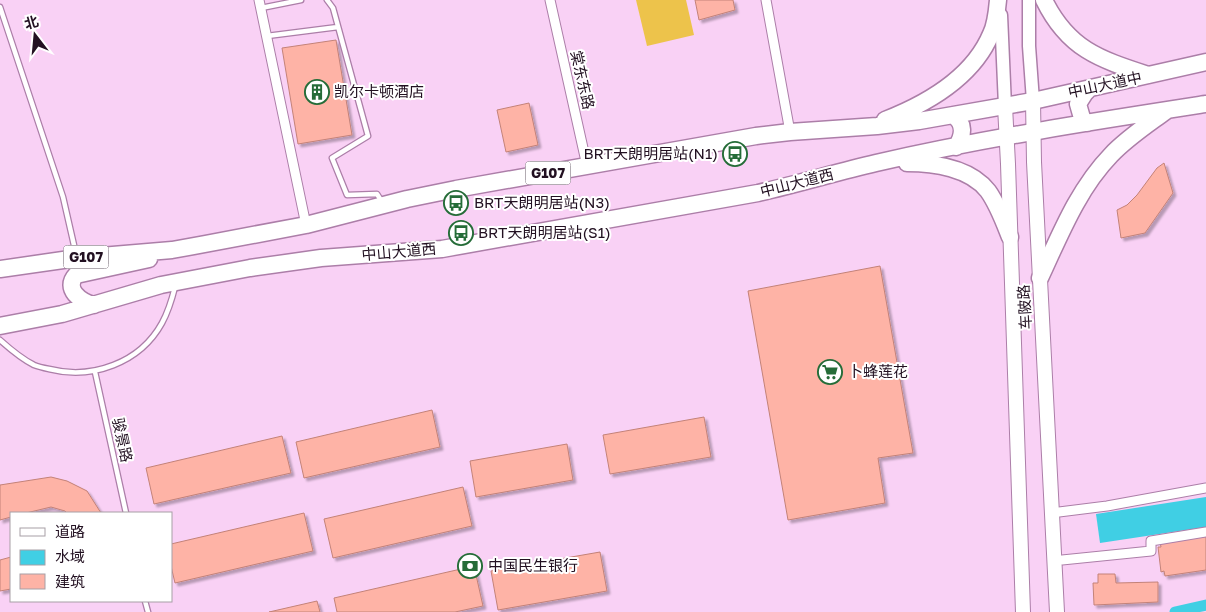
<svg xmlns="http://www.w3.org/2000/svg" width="1206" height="612" font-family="'Golos Text','Noto Sans SC',sans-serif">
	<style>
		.green { fill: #edc34b }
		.water { fill: #40cfe4 }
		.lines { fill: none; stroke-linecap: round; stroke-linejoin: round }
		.canal { stroke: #40cfe4; stroke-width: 11 }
		.building { fill: #feb3a6; stroke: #c38278; filter: url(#shadow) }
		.lane-casing { stroke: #ac7ea8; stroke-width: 7 }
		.street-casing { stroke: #ac7ea8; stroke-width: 11 }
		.secondary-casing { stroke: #ac7ea8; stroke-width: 15 }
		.primary-casing { stroke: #ac7ea8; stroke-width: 16 }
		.highway-casing { stroke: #ac7ea8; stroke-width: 19 }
		.lane { stroke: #fff; stroke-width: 4.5 }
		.street { stroke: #fff; stroke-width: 9 }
		.secondary { stroke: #fff; stroke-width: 12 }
		.primary { stroke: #fff; stroke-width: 14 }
		.highway { stroke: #fff; stroke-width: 16 }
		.labels { text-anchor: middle; stroke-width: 4; stroke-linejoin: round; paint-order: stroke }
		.shield { fill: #fff; stroke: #645864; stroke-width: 1 }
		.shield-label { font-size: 14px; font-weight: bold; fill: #221021 }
		.street-label { font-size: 15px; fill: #221021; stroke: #fff }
		.poi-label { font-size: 15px; fill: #221021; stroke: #fff; text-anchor: start }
	</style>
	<defs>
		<filter id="shadow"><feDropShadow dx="3" dy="3" stdDeviation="1" flood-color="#0004"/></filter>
	</defs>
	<rect width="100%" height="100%" fill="#f9d1f5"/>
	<path class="green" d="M636,0H686L694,35L647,46Z"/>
	<path class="water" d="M1206,497V527L1100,543L1096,514Z"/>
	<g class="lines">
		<path class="canal" d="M1175,612L1206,605"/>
	</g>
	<path class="building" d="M695,0H733L735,10L699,20Z
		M336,40L352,135L298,144L282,48Z
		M529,103L538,145L506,152L497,110Z
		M1164,163L1173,193L1145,233L1121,238L1117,210L1127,205L1137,195L1157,168Z
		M880,266L913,453L878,458L885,503L788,520L748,291Z
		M432,410L440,447L304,478L296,442Z
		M704,417L711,457L610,474L603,435Z
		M282,436L291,473L154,504L146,468Z
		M567,444L573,480L476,497L470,461Z
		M51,477L67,481L87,491L101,513H67L65,511L51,507L26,513H11V517L0,520V485Z
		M463,487L472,526L333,558L324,519Z
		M304,513L313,551L175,583L171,566V544Z
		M1206,534V570L1165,576L1164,571L1161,572L1158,547H1161L1160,542Z
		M600,552L607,591L498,610L491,571Z
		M11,557V589L0,591V560Z
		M474,566L483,606L455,612H337L334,598Z
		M1098,574H1115L1116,583L1158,582V602L1094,605L1093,583H1098Z
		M317,601L320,612H269Z"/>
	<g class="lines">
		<defs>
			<path id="lane" d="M327,0L333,8L368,136L332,158L347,195L377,194L382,202
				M0,7L63,197L76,254
				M261,8L301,0
				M267,36L338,27
				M0,340C10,349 22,359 34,365C39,367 44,368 49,369C92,380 140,363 162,323C168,312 172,299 175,287
				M95,372L126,513
				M145,601L148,612"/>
			<path id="street" d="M259,0L306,225
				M550,0L587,166
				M766,0L790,132
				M1059,512L1107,506L1206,488
				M1062,560L1151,551V541L1206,532"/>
			<path id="secondary" d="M1029,0V46L1033,101
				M1001,15L1005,106"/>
			<path id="primary" d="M1033,101L1034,162L1057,612
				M1005,106L1008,164L1023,612"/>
			<path id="highway" d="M1044,0C1068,49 1099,59 1148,75
				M953,115C965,123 964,135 956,147
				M885,120C926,104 973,77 991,34C996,24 997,11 998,0
				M1087,123L1082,118L1078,104L1085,93L1090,88
				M907,163C934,163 970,168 988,191C998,205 1004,222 1010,237
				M0,269L77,258L172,250L205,244L306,225L407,199L456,189L756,136L790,132L877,126L919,121L1033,101L1206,62
				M1040,278C1060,235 1078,189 1111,155C1127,138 1147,125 1166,111
				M94,305C81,302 63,289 76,275L149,259
				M0,326L62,314L161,285L250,268L321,258L442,249L758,193C798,184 837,172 876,163C985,138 1096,121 1206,104"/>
		</defs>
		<use href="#lane" class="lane-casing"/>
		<use href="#street" class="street-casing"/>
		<use href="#secondary" class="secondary-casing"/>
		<use href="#primary" class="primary-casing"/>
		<use href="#highway" class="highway-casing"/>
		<use href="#lane" class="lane"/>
		<use href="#street" class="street"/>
		<use href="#secondary" class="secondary"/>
		<use href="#primary" class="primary"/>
		<use href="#highway" class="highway"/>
	</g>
	<defs>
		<symbol id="building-ring" viewBox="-11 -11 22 22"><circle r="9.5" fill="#fff" stroke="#256c38" stroke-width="1.5"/><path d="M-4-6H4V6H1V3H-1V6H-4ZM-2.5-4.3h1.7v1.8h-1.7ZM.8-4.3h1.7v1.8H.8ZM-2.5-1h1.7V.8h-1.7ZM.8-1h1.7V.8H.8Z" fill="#256c38"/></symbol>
		<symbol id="bus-ring" viewBox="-11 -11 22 22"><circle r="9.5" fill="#fff" stroke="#256c38" stroke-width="1.5"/><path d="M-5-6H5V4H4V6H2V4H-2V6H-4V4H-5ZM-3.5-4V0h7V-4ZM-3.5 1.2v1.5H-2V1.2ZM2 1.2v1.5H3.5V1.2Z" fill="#256c38"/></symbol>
		<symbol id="supermarket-ring" viewBox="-11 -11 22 22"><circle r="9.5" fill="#fff" stroke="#256c38" stroke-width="1.5"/><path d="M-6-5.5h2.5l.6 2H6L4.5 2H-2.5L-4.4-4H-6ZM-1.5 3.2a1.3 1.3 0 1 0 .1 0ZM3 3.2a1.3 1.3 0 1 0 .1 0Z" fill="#256c38"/></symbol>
		<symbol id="bank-ring" viewBox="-11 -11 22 22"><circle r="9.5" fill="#fff" stroke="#256c38" stroke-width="1.5"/><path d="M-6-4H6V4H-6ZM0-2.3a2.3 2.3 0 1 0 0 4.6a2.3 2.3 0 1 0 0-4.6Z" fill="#256c38"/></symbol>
	</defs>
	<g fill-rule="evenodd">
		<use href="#building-ring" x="303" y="78" width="28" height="28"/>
		<use href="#bus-ring" x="721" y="140" width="28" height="28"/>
		<use href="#bus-ring" x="442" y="189" width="28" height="28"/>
		<use href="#bus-ring" x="447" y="219" width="28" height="28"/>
		<use href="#supermarket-ring" x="816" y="358" width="28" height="28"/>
		<use href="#bank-ring" x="456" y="552" width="28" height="28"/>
	</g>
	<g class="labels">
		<g class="shield">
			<rect x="525.5" y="161.5" width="45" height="23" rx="4"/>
			<rect x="63.5" y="245.5" width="45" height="23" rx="4"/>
		</g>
		<g class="shield-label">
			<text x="548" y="178">G107</text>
			<text x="86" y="262">G107</text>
		</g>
		<g class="street-label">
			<text transform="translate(582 80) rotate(77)" y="5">棠东东路</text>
			<text transform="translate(1105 85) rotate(-12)" y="5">中山大道中</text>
			<text transform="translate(797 183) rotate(-14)" y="5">中山大道西</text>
			<text transform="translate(399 252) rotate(-5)" y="5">中山大道西</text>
			<text transform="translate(1025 307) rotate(-93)" y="5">车陂路</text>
			<text transform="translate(122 440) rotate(78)" y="5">骏景路</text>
		</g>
		<g class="poi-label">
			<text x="334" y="97">凯尔卡顿酒店</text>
			<text x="718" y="159" text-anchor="end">BRT天朗明居站(N1)</text>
			<text x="474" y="208">BRT天朗明居站(N3)</text>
			<text x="478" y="238">BRT天朗明居站(S1)</text>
			<text x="848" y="377">卜蜂莲花</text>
			<text x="488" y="571">中国民生银行</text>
		</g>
	</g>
	<rect x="10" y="512" width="162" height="90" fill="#ffffff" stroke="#a79fa6"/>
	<rect x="20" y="528" width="25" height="8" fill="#ffffff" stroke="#a79fa6"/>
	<text x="55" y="537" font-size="15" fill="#221021">道路</text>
	<rect x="20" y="550" width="25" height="15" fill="#40cfe4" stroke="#a79fa6"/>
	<text x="55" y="562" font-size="15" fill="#221021">水域</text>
	<rect x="20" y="574" width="25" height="15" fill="#feb3a6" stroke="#a79fa6"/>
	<text x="55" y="587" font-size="15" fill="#221021">建筑</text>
	<g transform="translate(35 35) rotate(344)" stroke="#ffffff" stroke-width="4" paint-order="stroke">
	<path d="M0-4L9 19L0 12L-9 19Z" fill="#221021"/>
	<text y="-8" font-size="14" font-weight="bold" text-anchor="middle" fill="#221021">北</text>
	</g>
</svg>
